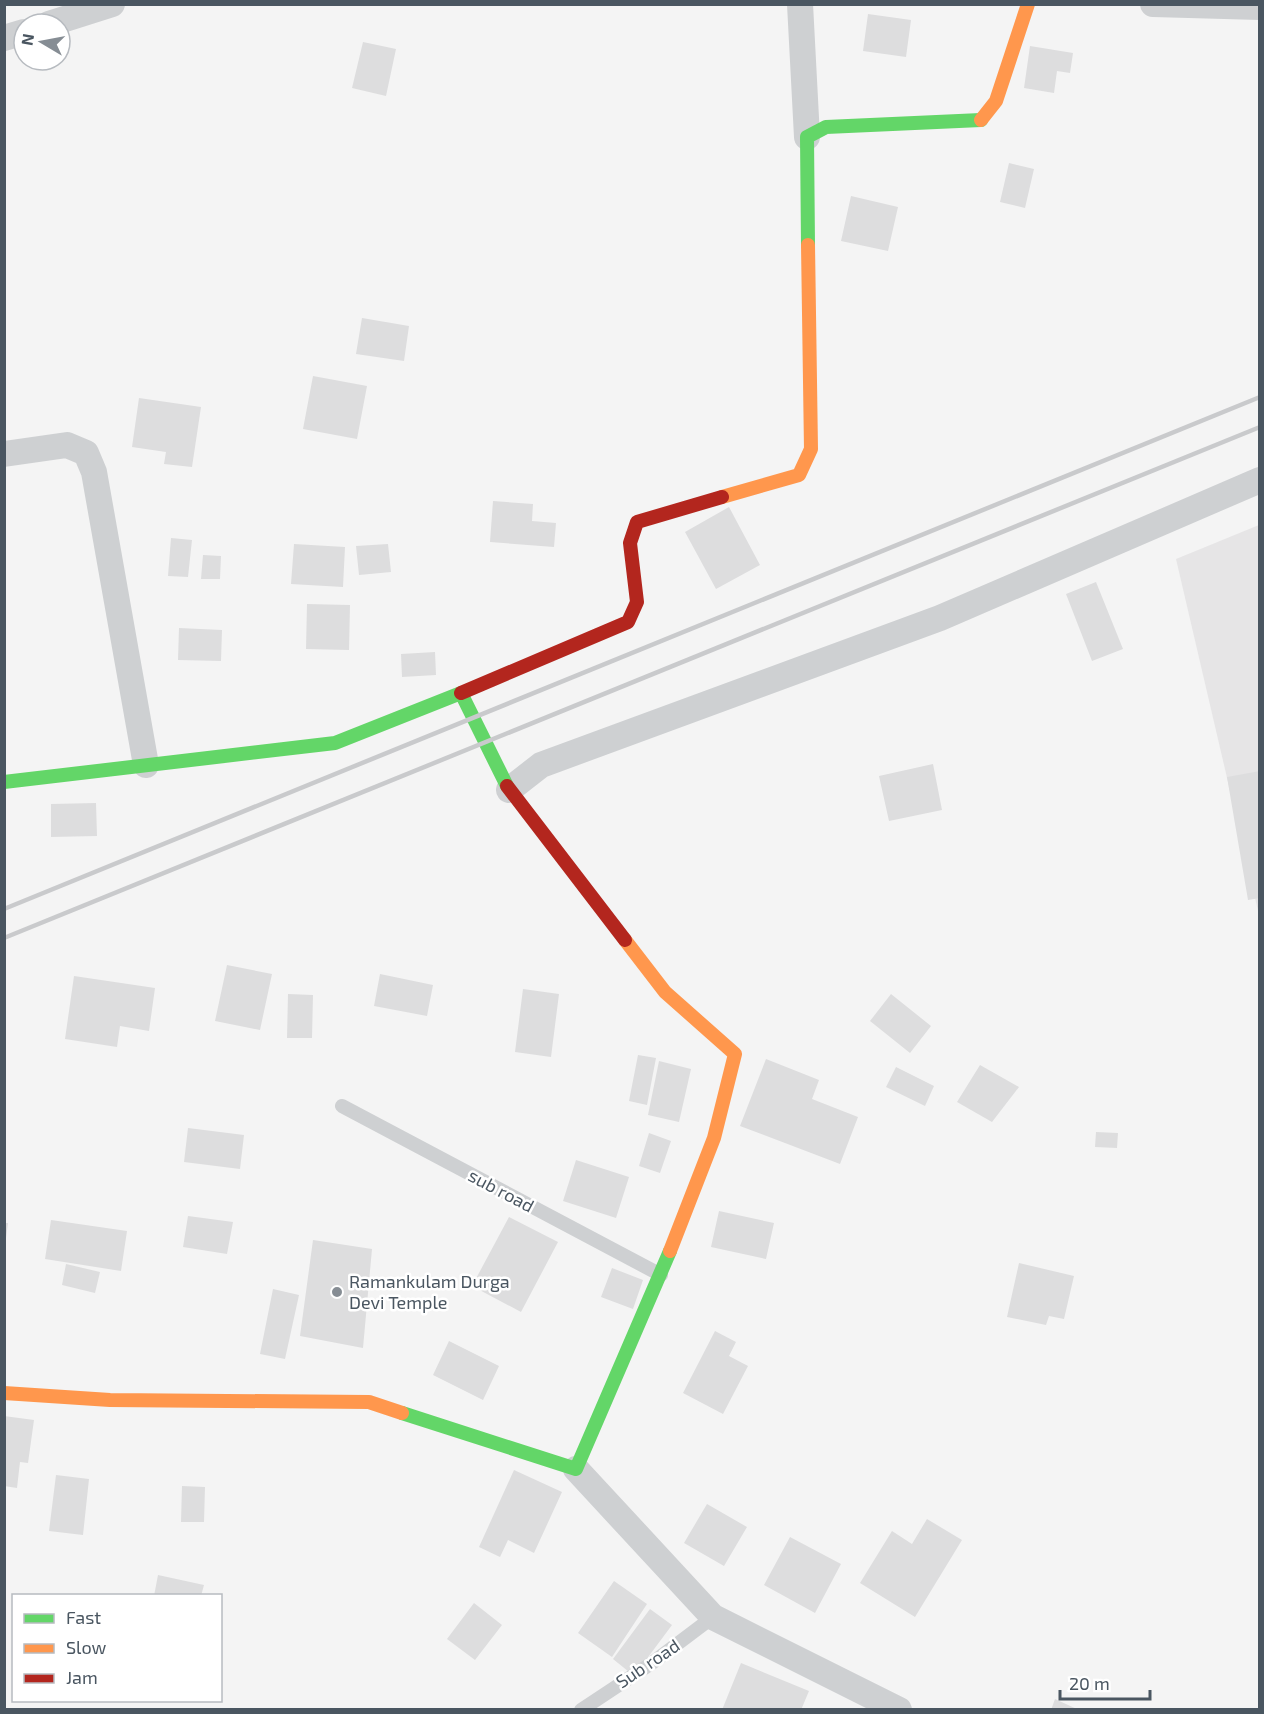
<svg xmlns="http://www.w3.org/2000/svg" width="1264" height="1714" font-family="'Exo 2',sans-serif">
	<style>
		.education { fill: #e6e5e6 }
		.building { fill: #ddddde }
		.lines { fill: none; stroke-linecap: round; stroke-linejoin: round }
		.lane { stroke: #ced0d2; stroke-width: 14 }
		.street { stroke: #ced0d2; stroke-width: 26 }
		.fast { stroke: #63d668; stroke-width: 14 }
		.slow { stroke: #ff974d; stroke-width: 14 }
		.jam { stroke: #b3261e; stroke-width: 14 }
		.rail { stroke: #c9cacc; stroke-width: 4.5 }
		.poi-dot { fill: #868d94; stroke: #fff; stroke-width: 2 }
		.labels { text-anchor: middle; stroke-width: 5; stroke-linejoin: round; paint-order: stroke }
		.street-label { font-size: 18px; fill: #4a5661; stroke: #fff }
		.poi-label { font-size: 18px; fill: #4a5661; stroke: #fff; text-anchor: start }
	</style>
	<rect width="100%" height="100%" fill="#f4f4f4"/>
	<path class="education" d="M1259,525V915L1176,559Z"/>
	<path class="building" d="M868,14L911,20L906,57L863,51Z
		M363,42L396,49L386,96L352,88Z
		M1030,46L1073,53L1070,73L1057,71L1054,93L1024,88Z
		M1009,163L1034,169L1025,208L1000,202Z
		M851,196L898,207L888,251L841,241Z
		M362,318L409,326L404,361L356,354Z
		M313,376L367,386L357,439L303,429Z
		M139,398L201,407L192,467L164,464L166,452L132,447Z
		M493,501L533,504L532,521L556,523L554,547L490,542Z
		M729,507L760,565L716,589L685,532Z
		M171,538L192,540L188,577L168,576Z
		M294,544L345,547L343,587L291,584Z
		M388,544L391,572L359,575L356,546Z
		M203,555L221,556L220,579H201Z
		M1096,582L1123,649L1092,661L1066,594Z
		M307,604L350,605L349,650L306,649Z
		M179,628L222,630L221,661L178,660Z
		M435,652L436,675L402,677L401,654Z
		M933,764L942,810L889,821L879,776Z
		M1260,771V898L1248,900L1227,777Z
		M96,803L97,836L51,837V804Z
		M227,965L272,974L260,1030L215,1021Z
		M380,974L433,985L427,1016L374,1006Z
		M74,976L155,988L149,1031L120,1026L117,1047L65,1039Z
		M523,989L559,994L551,1057L515,1052Z
		M288,994L313,995L312,1038H287Z
		M891,994L931,1026L910,1053L870,1021Z
		M638,1055L656,1058L647,1105L629,1101Z
		M766,1059L819,1080L812,1099L858,1117L840,1164L740,1126Z
		M659,1061L691,1069L679,1122L648,1115Z
		M980,1065L1019,1087L992,1122L957,1102Z
		M896,1067L934,1086L925,1106L886,1087Z
		M188,1128L244,1135L240,1169L184,1162Z
		M1096,1132L1118,1133L1117,1148L1095,1147Z
		M649,1133L671,1141L660,1173L639,1166Z
		M576,1160L629,1177L616,1218L563,1201Z
		M719,1211L774,1223L766,1259L711,1247Z
		M188,1216L233,1222L227,1254L183,1247Z
		M509,1217L558,1242L521,1312L472,1286Z
		M51,1220L127,1231L121,1271L45,1259Z
		M4,1223H8L6,1238H4Z
		M313,1240L372,1249L363,1348L300,1336Z
		M1019,1263L1074,1276L1064,1319L1049,1316L1046,1325L1007,1317Z
		M66,1264L100,1272L95,1293L62,1285Z
		M612,1268L643,1280L633,1309L601,1297Z
		M273,1289L299,1295L285,1359L260,1354Z
		M715,1331L736,1342L729,1356L748,1366L723,1414L683,1393Z
		M449,1341L499,1366L483,1400L433,1375Z
		M4,1416L34,1420L28,1463L20,1462L17,1488L4,1486Z
		M514,1470L562,1492L534,1553L508,1540L500,1557L479,1547Z
		M56,1475L89,1479L83,1535L49,1531Z
		M182,1486L205,1487L204,1522H181Z
		M707,1504L747,1527L724,1566L684,1543Z
		M927,1519L962,1540L915,1617L860,1583L892,1531L912,1544Z
		M790,1537L841,1564L815,1613L764,1585Z
		M158,1575L204,1585L201,1596H154Z
		M614,1581L647,1604L612,1657L578,1633Z
		M474,1603L502,1625L475,1660L447,1639Z
		M650,1609L672,1625L634,1676L613,1659Z
		M741,1663L809,1691L801,1710H722Z
		M1055,1699L1079,1710H1051Z"/>
	<g class="lines">
		<path class="lane" d="M342,1106L661,1275
			M581,1710L652,1663L713,1617"/>
		<path class="street" d="M800,4L807,137
			M1153,4L1260,7
			M49,24L112,4
			M4,38L24,32
			M4,454L67,445L86,453L94,472L146,765
			M509,790L541,765L940,618L1260,480
			M576,1469L713,1617L899,1710"/>
		<path class="fast" d="M808,245L807,137L826,127L981,120
			M4,782L335,743L461,693L507,786
			M402,1413L576,1469L670,1251"/>
		<path class="slow" d="M981,120L996,101L1028,4
			M722,497L799,475L811,449L808,245
			M625,940L665,992L735,1054L714,1138L670,1251
			M4,1393L110,1400L369,1402L402,1413"/>
		<path class="jam" d="M461,693L628,622L637,602L630,543L637,522L722,497
			M507,786L625,940"/>
		<path class="rail" d="M4,909L1260,397
			M4,938L1260,427"/>
	</g>
	<circle class="poi-dot" cx="337" cy="1292" r="6"/>
	<g class="labels">
		<g class="street-label">
			<text transform="translate(501 1191) rotate(28)" y="6">sub road</text>
			<text transform="translate(648 1664) rotate(-34)" y="6">Sub road</text>
		</g>
		<g class="poi-label">
			<text x="349" y="1288">Ramankulam Durga<tspan x="349" dy="21">Devi Temple</tspan></text>
		</g>
	</g>
	<rect width="1264" height="1714" fill="none" stroke="#4a5661" stroke-width="12"/>
	<rect x="12" y="1594" width="210" height="108" fill="#ffffff" stroke="#b7bbc0" stroke-width="1.5"/>
	<rect x="24" y="1614" width="30" height="9" fill="#63d668" stroke="#b7bbc0" stroke-width="1.5"/>
	<text x="66" y="1624" font-size="18" fill="#4a5661">Fast</text>
	<rect x="24" y="1644" width="30" height="9" fill="#ff974d" stroke="#b7bbc0" stroke-width="1.5"/>
	<text x="66" y="1654" font-size="18" fill="#4a5661">Slow</text>
	<rect x="24" y="1674" width="30" height="9" fill="#b3261e" stroke="#b7bbc0" stroke-width="1.5"/>
	<text x="66" y="1684" font-size="18" fill="#4a5661">Jam</text>
	<g transform="translate(42 42) rotate(280)"><circle r="28" fill="#ffffff" stroke="#b7bbc0" stroke-width="1.5"/>
	<path d="M0-4.5L10 22L0 15L-10 22Z" fill="#868d94"/>
	<text y="-9" font-size="16" font-weight="bold" text-anchor="middle" fill="#4a5661">N</text>
	</g>
	<path d="M1060 1690v9h90v-9" fill="none" stroke="#4a5661" stroke-width="3"/>
	<text x="1069" y="1690" font-size="18" fill="#4a5661" stroke="#ffffff" stroke-width="4.5" paint-order="stroke">20 m</text>
</svg>
